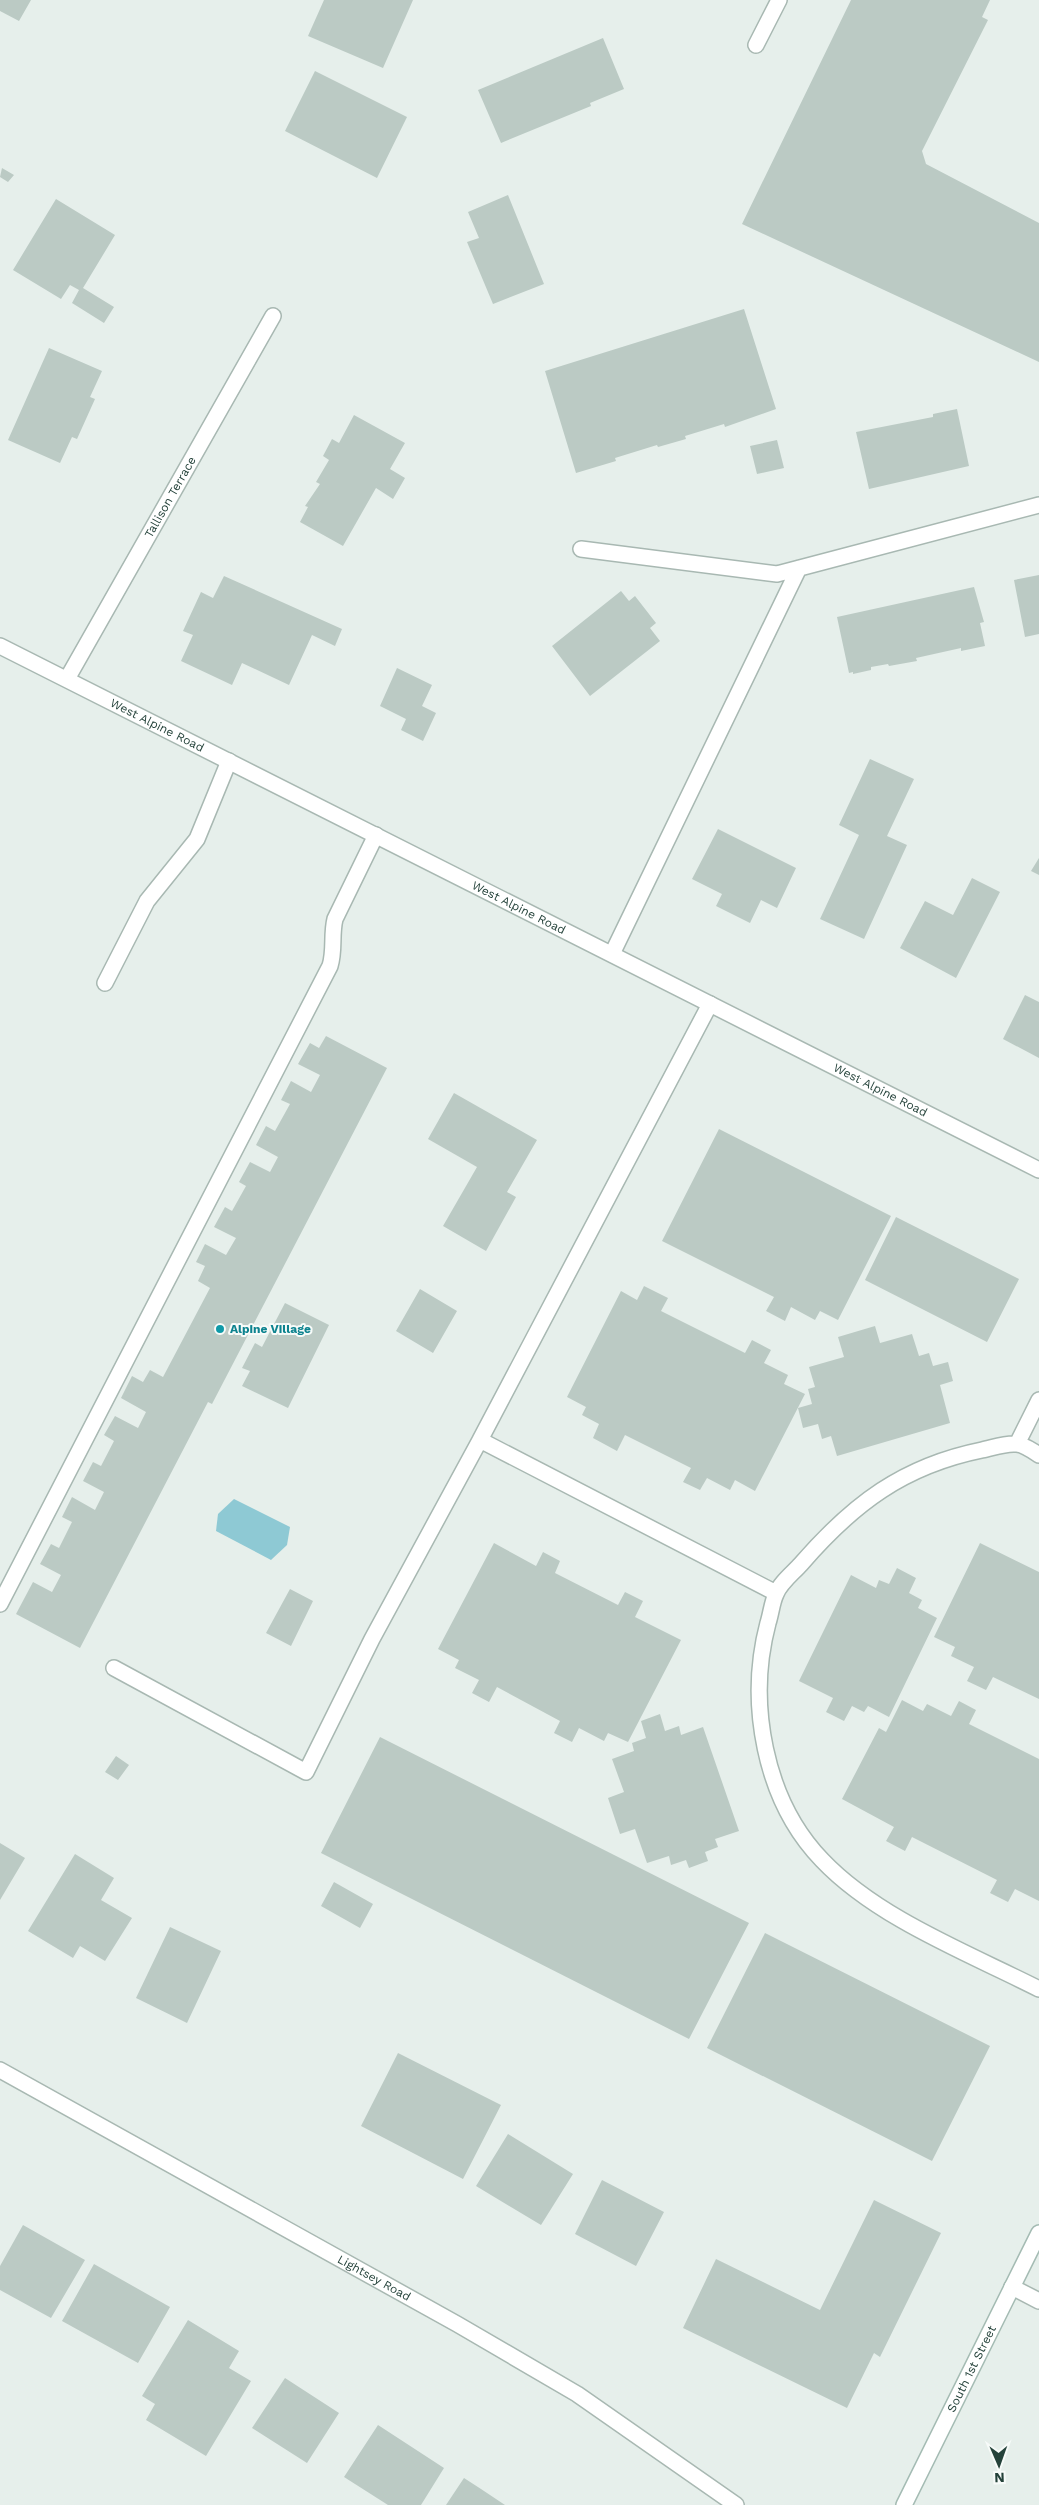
<svg xmlns="http://www.w3.org/2000/svg" width="1039" height="2505" font-family="'Work Sans',sans-serif">
	<style>
		.water { fill: #8ec9d4 }
		.building { fill: #bbcac4 }
		.lines { fill: none; stroke-linecap: round; stroke-linejoin: round }
		.service-casing { stroke: #a8b8b2; stroke-width: 18 }
		.minor-casing { stroke: #a8b8b2; stroke-width: 18 }
		.tertiary-casing { stroke: #a8b8b2; stroke-width: 18 }
		.secondary-casing { stroke: #a4bbb3; stroke-width: 18 }
		.service { stroke: #fff; stroke-width: 15 }
		.minor { stroke: #fff; stroke-width: 15 }
		.tertiary { stroke: #fff; stroke-width: 15 }
		.secondary { stroke: #fff; stroke-width: 15 }
		.culture-dot { fill: #0f9aa8; stroke: #f7fbf9; stroke-width: 2 }
		.labels { text-anchor: middle; stroke-width: 4; stroke-linejoin: round; paint-order: stroke }
		.street-label { font-size: 12px; fill: #24423a; stroke: #f7fbf9 }
		.culture-label { font-size: 12px; font-weight: bold; fill: #0d838f; stroke: #f7fbf9; text-anchor: start }
	</style>
	<rect width="100%" height="100%" fill="#e6efeb"/>
	<path class="water" d="M234,1499L290,1527L287,1545L271,1560L216,1531L218,1514Z"/>
	<path class="building" d="M0,0H31L19,21L0,11Z
		M324,0H413L383,68L308,36Z
		M851,0H990L982,17L988,20L922,151L926,164L1039,223V362L742,224Z
		M603,38L624,89L590,103L591,106L501,143L478,90Z
		M315,71L407,117L377,178L285,131Z
		M2,168L14,175L8,182L0,177Z
		M508,195L544,284L493,304L467,242L479,238L468,212Z
		M56,199L115,235L83,288L114,307L104,323L72,303L79,290L70,285L61,299L13,270Z
		M744,309L776,409L725,427L724,424L685,436L686,439L658,447L657,445L615,458L616,461L576,473L545,371Z
		M49,348L102,371L90,397L95,399L77,439L72,437L60,463L8,440Z
		M957,409L969,466L869,489L856,432L933,417V414Z
		M354,415L405,443L390,469L405,478L393,499L376,488L343,546L300,522L308,507L305,506L320,484L316,482L329,460L323,456L332,439L339,443Z
		M777,440L784,468L757,474L750,446Z
		M1039,575V634L1025,637L1014,580Z
		M224,576L342,629L335,646L312,635L289,685L242,663L232,685L181,661L193,635L183,631L201,592L213,598Z
		M974,587L984,622L980,623L985,646L961,651V648L916,658L917,661L889,666L888,664L871,667V670L853,674V672L849,673L837,617Z
		M621,591L629,601L635,596L656,623L650,628L660,641L590,696L552,646Z
		M397,668L432,685L422,706L436,713L423,741L401,730L406,719L380,706Z
		M870,759L914,779L887,836L907,845L864,939L820,919L859,835L839,825Z
		M718,829L796,868L777,908L761,900L750,923L716,906L722,894L692,879Z
		M1039,858V875L1031,871Z
		M972,878L1000,892L956,978L900,948L925,901L953,915Z
		M1025,995L1039,1002V1058L1003,1039Z
		M326,1036L387,1068L212,1404L208,1402L80,1648L16,1614L33,1582L52,1592L61,1575L40,1564L51,1544L59,1548L72,1522L62,1517L72,1497L95,1510L104,1492L83,1481L93,1462L101,1466L114,1441L104,1435L115,1416L138,1428L146,1412L121,1398L132,1376L143,1382L150,1370L163,1377L210,1288L198,1281L205,1266L196,1262L205,1244L226,1255L236,1238L214,1227L225,1207L232,1211L246,1186L239,1182L250,1162L270,1172L278,1157L256,1145L266,1126L275,1131L290,1104L281,1100L291,1081L311,1092L320,1075L298,1064L310,1043L319,1048Z
		M454,1093L537,1140L507,1192L516,1197L486,1251L443,1226L477,1167L428,1139Z
		M719,1129L891,1216L838,1320L820,1311L815,1320L791,1307L785,1321L766,1311L774,1297L662,1241Z
		M896,1217L1019,1279L987,1342L865,1280Z
		M644,1286L668,1298L661,1311L745,1353L752,1340L771,1350L764,1363L788,1375L784,1384L805,1394L755,1491L735,1480L730,1490L707,1478L700,1490L683,1482L691,1468L625,1435L617,1451L593,1438L599,1424L582,1415L586,1407L567,1397L621,1291L637,1300Z
		M420,1289L457,1311L433,1353L396,1331Z
		M285,1303L329,1325L288,1408L242,1386L250,1371L242,1368L255,1343L262,1347Z
		M875,1326L880,1343L912,1334L919,1356L929,1353L933,1366L948,1362L953,1381L940,1385L950,1423L837,1456L831,1436L822,1439L818,1424L803,1428L798,1408L812,1404L808,1389L815,1387L809,1367L844,1357L838,1337Z
		M494,1543L536,1566L543,1552L560,1561L555,1573L618,1605L625,1592L643,1601L635,1617L681,1640L628,1742L608,1733L604,1741L579,1728L572,1742L554,1733L560,1721L497,1687L489,1702L472,1693L479,1680L455,1668L459,1660L438,1649Z
		M980,1543L1039,1572V1699L993,1677L986,1690L967,1681L974,1667L951,1656L955,1647L934,1637Z
		M897,1568L916,1578L909,1593L922,1600L918,1608L937,1618L889,1717L868,1706L864,1712L852,1706L844,1721L826,1712L833,1698L799,1681L851,1575L876,1588L879,1580L889,1584Z
		M290,1589L313,1601L291,1646L266,1633Z
		M902,1700L923,1711L927,1704L951,1716L959,1701L976,1710L969,1724L1039,1759V1901L1015,1889L1008,1902L990,1893L997,1880L912,1837L905,1851L886,1841L894,1827L842,1799L879,1728L886,1732Z
		M660,1714L665,1731L679,1726L681,1735L703,1727L739,1831L715,1839L718,1847L705,1852L708,1861L689,1868L686,1860L671,1865L669,1856L647,1863L635,1829L620,1834L608,1798L624,1792L612,1759L634,1751L632,1743L646,1738L641,1721Z
		M380,1737L749,1923L689,2039L321,1853Z
		M116,1756L129,1765L118,1780L105,1772Z
		M0,1843L25,1858L0,1900Z
		M75,1854L114,1878L101,1900L132,1918L105,1961L80,1946L73,1958L28,1931Z
		M334,1882L373,1904L360,1928L321,1906Z
		M170,1927L221,1951L187,2023L136,1998Z
		M765,1933L990,2046L932,2161L707,2048Z
		M398,2053L501,2105L463,2179L361,2126Z
		M508,2134L573,2174L541,2225L476,2186Z
		M602,2180L664,2212L636,2266L575,2234Z
		M874,2200L941,2233L880,2357L874,2353L847,2408L683,2328L716,2259L820,2310Z
		M23,2225L85,2260L51,2318L0,2290V2266Z
		M94,2264L170,2307L138,2363L62,2321Z
		M188,2320L239,2351L229,2368L251,2381L206,2456L146,2420L155,2404L142,2396Z
		M285,2378L339,2413L307,2463L252,2428Z
		M378,2425L444,2468L421,2505H388L344,2477Z
		M464,2478L481,2489L505,2505H446Z"/>
	<g class="lines">
		<defs>
			<path id="service" d="M581,549L777,574L1039,505
				M612,954L799,568
				M105,983L147,901L197,839L229,761
				M480,1440L710,1004
				M1017,1444L1039,1400
				M1039,1455C1033,1451 1023,1444 1016,1444C1005,1443 992,1448 982,1450C903,1466 853,1504 801,1564C793,1573 780,1583 776,1594C772,1602 771,1614 768,1623C747,1702 764,1800 822,1860C877,1918 968,1953 1039,1989
				M0,1604L330,966C335,950 331,935 335,919L376,835
				M114,1668L306,1772L372,1639L480,1440L776,1593"/>
			<g id="minor">
				<path d="M756,45L779,0"/>
				<path id="s1" d="M0,646L1039,1170"/>
				<path id="s2" d="M67,679L273,316"/>
			</g>
			<g id="tertiary">
				<path id="s3" d="M0,2070L457,2324L577,2394L736,2505"/>
				<path d="M1012,2287L1039,2301"/>
			</g>
			<g id="secondary">
				<path id="s4" d="M904,2505L1039,2233"/>
			</g>
		</defs>
		<use href="#service" class="service-casing"/>
		<use href="#minor" class="minor-casing"/>
		<use href="#tertiary" class="tertiary-casing"/>
		<use href="#secondary" class="secondary-casing"/>
		<use href="#service" class="service"/>
		<use href="#minor" class="minor"/>
		<use href="#tertiary" class="tertiary"/>
		<use href="#secondary" class="secondary"/>
	</g>
	<circle class="culture-dot" cx="220" cy="1329" r="5"/>
	<g class="labels">
		<g class="street-label">
			<text dy="4" stroke="none"><textPath href="#s2" startOffset="209">Tallison Terrace</textPath></text>
			<text dy="4" stroke="none"><textPath href="#s1" startOffset="176">West Alpine Road</textPath></text>
			<text dy="4" stroke="none"><textPath href="#s1" startOffset="581">West Alpine Road</textPath></text>
			<text dy="4" stroke="none"><textPath href="#s1" startOffset="986">West Alpine Road</textPath></text>
			<text dy="4" stroke="none"><textPath href="#s3" startOffset="428">Lightsey Road</textPath></text>
			<text dy="4" stroke="none"><textPath href="#s4" startOffset="152">South 1st Street</textPath></text>
		</g>
		<g class="culture-label">
			<text x="230" y="1333">Alpine Village</text>
		</g>
	</g>
	<g transform="translate(999 2465) rotate(178)" stroke="#f7fbf9" stroke-width="4" paint-order="stroke">
	<path d="M0-4L9 19L0 12L-9 19Z" fill="#24423a"/>
	<text y="-8" font-size="14" font-weight="bold" text-anchor="middle" fill="#24423a">N</text>
	</g>
</svg>
